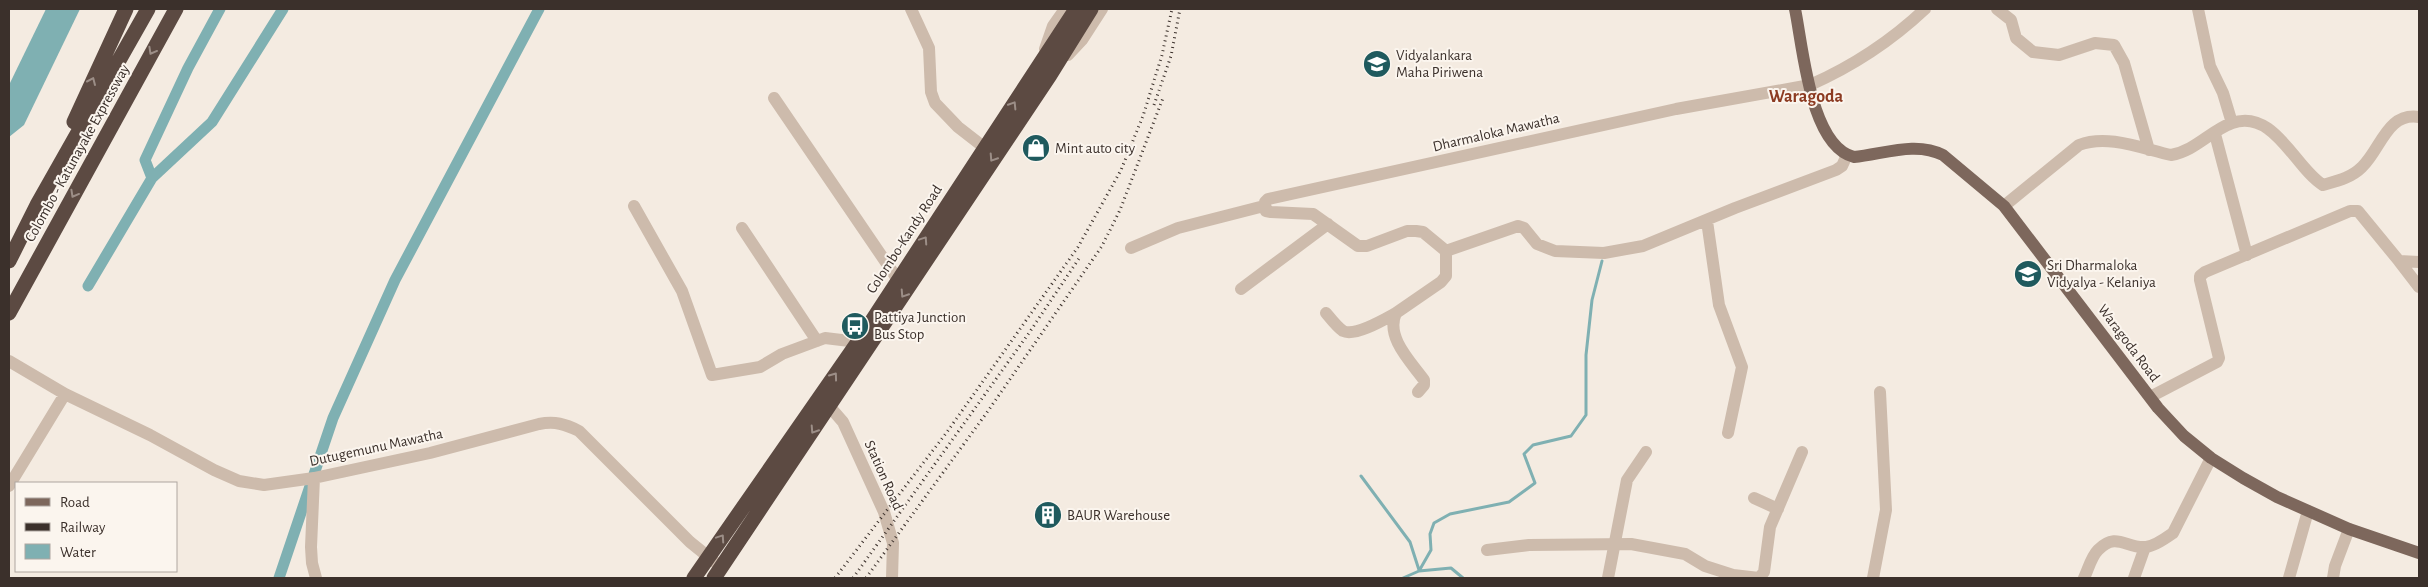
<svg xmlns="http://www.w3.org/2000/svg" width="2428" height="587" font-family="'Alegreya Sans',sans-serif">
	<style>
		.water { fill: #7fb0b2 }
		.lines { fill: none; stroke-linecap: round; stroke-linejoin: round }
		.stream { stroke: #7fb0b2; stroke-width: 3 }
		.canal { stroke: #7fb0b2; stroke-width: 11 }
		.minor { stroke: #cdbbac; stroke-width: 12 }
		.major { stroke: #7d675c; stroke-width: 12 }
		.highway { stroke: #5c4a42; stroke-width: 15 }
		.rail { stroke: #3b302b; stroke-width: 3; stroke-dasharray: 1 4; stroke-linecap: butt }
		.oneway { stroke: #9c8e87 }
		.labels { text-anchor: middle; stroke-width: 4; stroke-linejoin: round; paint-order: stroke }
		.poi-label { font-size: 15px; fill: #3b302b; stroke: #fbf5ee; text-anchor: start }
		.street-label { font-size: 15px; fill: #3b302b; stroke: #fbf5ee }
		.quarter-label { font-size: 18px; font-weight: bold; fill: #8c3b22; stroke: #fbf5ee }
	</style>
	<rect width="100%" height="100%" fill="#f4ebe1"/>
	<path class="water" d="M46,9H80L24,125L9,137V85Z"/>
	<g class="lines">
		<path class="stream" d="M1361,476L1410,542L1419,570
			M1419,571L1431,550L1430,534L1434,523L1450,514L1509,502L1535,483L1524,454L1533,445L1571,436L1586,415V355L1592,300L1602,261
			M1403,578L1419,571L1451,568L1463,578"/>
		<path class="canal" d="M152,178L145,160L188,68L220,9
			M88,286L152,178L212,122L283,9
			M279,578L333,418L395,280L539,9"/>
		<path class="minor" d="M911,9L929,48L931,92L935,103L958,127L985,148
			M1997,9L2011,20L2016,38L2033,52L2059,55L2095,43L2114,45L2124,63L2149,150
			M2198,9L2210,66L2223,93L2232,123
			M1045,49L1053,26L1065,9
			M1068,55L1082,40L1102,9
			M774,98L898,280
			M2215,134L2247,255
			M634,206L682,291L712,375L760,367L782,354L825,338L858,342
			M2004,206L2079,145C2107,134 2141,148 2171,155C2195,151 2210,131 2232,123C2274,108 2295,168 2323,185C2337,181 2351,178 2362,167C2381,149 2387,112 2419,117
			M1707,221L1719,305L1742,367L1728,433
			M742,228L817,341
			M1131,248L1178,228L1264,206
			M1446,251L1423,232L1416,231H1407L1367,246H1358L1313,214L1271,212L1266,211L1265,202L1268,199L1676,109L1810,85C1853,66 1891,41 1925,9
			M1446,251L1518,226L1524,228L1537,244L1555,251L1604,253L1643,246L1735,208L1836,170L1842,166L1847,155
			M2399,261L2419,287
			M1241,289L1328,224
			M1326,313C1331,319 1337,327 1343,331C1355,337 1385,319 1396,313
			M9,361L65,394L150,435L214,470L239,481L264,485L314,478L430,453L539,424C555,421 565,424 579,431L690,542L716,563
			M1418,392L1424,385V380C1411,362 1385,337 1396,313L1441,282L1446,276V251
			M2150,397L2217,362L2219,358L2200,280V276L2205,272L2350,211H2358L2399,261L2419,262
			M823,399L843,422L884,512L893,543L892,578
			M314,478L311,547L312,563L316,578
			M9,486L65,394
			M1754,498L1778,509
			M1487,550L1529,545L1631,544L1685,554L1705,566L1733,575L1759,578L1764,572L1770,527L1802,452
			M1608,578L1627,480L1646,452
			M1873,578L1886,510L1880,392
			M2084,578C2088,570 2091,557 2098,550C2117,531 2126,549 2146,547C2155,546 2166,538 2173,533L2211,458
			M2134,578L2145,547
			M2289,578L2308,511
			M2333,578L2335,566L2349,529"/>
		<path class="major" d="M1795,9C1803,47 1810,146 1854,157C1884,154 1916,141 1943,155L2004,206L2158,408L2184,436L2211,458L2243,478L2277,497L2349,529L2419,553"/>
		<path class="highway" d="M74,122L126,9
			M9,261L37,205L148,9
			M9,313L176,9
			M694,578L858,342L1076,9
			M714,578L1050,75L1091,9"/>
		<path class="rail" d="M1154,105L1171,56L1180,9
			M835,578L947,432L1078,247L1121,170L1143,116L1162,55L1172,9
			M853,578L1029,333L1080,257
			M866,578L988,411L1102,246L1120,210L1163,98"/>
	</g>
	<defs><path id="oneway-chevron" d="M-2-3.5L2.5 0L-2 3.5" fill="none" stroke-width="1.6" stroke-linecap="round" stroke-linejoin="round" transform="scale(1.25)"/></defs>
	<g class="oneway">
		<use href="#oneway-chevron" transform="translate(152 51) rotate(119)"/>
		<use href="#oneway-chevron" transform="translate(92 81) rotate(-66)"/>
		<use href="#oneway-chevron" transform="translate(1013 105) rotate(-58)"/>
		<use href="#oneway-chevron" transform="translate(993 158) rotate(123)"/>
		<use href="#oneway-chevron" transform="translate(74 194) rotate(119)"/>
		<use href="#oneway-chevron" transform="translate(924 240) rotate(-56)"/>
		<use href="#oneway-chevron" transform="translate(904 294) rotate(123)"/>
		<use href="#oneway-chevron" transform="translate(834 376) rotate(-54)"/>
		<use href="#oneway-chevron" transform="translate(814 430) rotate(123)"/>
		<use href="#oneway-chevron" transform="translate(721 538) rotate(-56)"/>
	</g>
	<defs>
		<symbol id="university-disc" viewBox="-11 -11 22 22"><circle r="9.5" fill="#1f5a5e" stroke="#fbf5ee"/><path d="M0-5L7-2L0 1L-7-2ZM-4 1L0 2.5L4 1V4Q0 6-4 4Z" fill="#fff"/></symbol>
		<symbol id="shop-disc" viewBox="-11 -11 22 22"><circle r="9.5" fill="#1f5a5e" stroke="#fbf5ee"/><path d="M-5-2.5h2.3a2.7 3.5 0 0 1 5.4 0H5L5.5 6h-11ZM-1.5-2.5h3a1.5 2.3 0 0 0-3 0Z" fill="#fff"/></symbol>
		<symbol id="school-disc" viewBox="-11 -11 22 22"><circle r="9.5" fill="#1f5a5e" stroke="#fbf5ee"/><path d="M0-5L7-2L0 1L-7-2ZM-4 1L0 2.5L4 1V4Q0 6-4 4Z" fill="#fff"/></symbol>
		<symbol id="bus-disc" viewBox="-11 -11 22 22"><circle r="9.5" fill="#1f5a5e" stroke="#fbf5ee"/><path d="M-5-6H5V4H4V6H2V4H-2V6H-4V4H-5ZM-3.5-4V0h7V-4ZM-3.5 1.2v1.5H-2V1.2ZM2 1.2v1.5H3.5V1.2Z" fill="#fff"/></symbol>
		<symbol id="building-disc" viewBox="-11 -11 22 22"><circle r="9.5" fill="#1f5a5e" stroke="#fbf5ee"/><path d="M-4-6H4V6H1V3H-1V6H-4ZM-2.5-4.3h1.7v1.8h-1.7ZM.8-4.3h1.7v1.8H.8ZM-2.5-1h1.7V.8h-1.7ZM.8-1h1.7V.8H.8Z" fill="#fff"/></symbol>
	</defs>
	<g fill-rule="evenodd">
		<use href="#university-disc" x="1361" y="48" width="32" height="32"/>
		<use href="#shop-disc" x="1020" y="132" width="32" height="32"/>
		<use href="#school-disc" x="2012" y="258" width="32" height="32"/>
		<use href="#bus-disc" x="839" y="310" width="32" height="32"/>
		<use href="#building-disc" x="1032" y="499" width="32" height="32"/>
	</g>
	<g class="labels">
		<g class="poi-label">
			<text x="1396" y="60">Vidyalankara<tspan x="1396" dy="17">Maha Piriwena</tspan></text>
			<text x="1055" y="153">Mint auto city</text>
			<text x="2047" y="270">Sri Dharmaloka<tspan x="2047" dy="17">Vidyalya - Kelaniya</tspan></text>
			<text x="874" y="322">Pattiya Junction<tspan x="874" dy="17">Bus Stop</tspan></text>
			<text x="1067" y="520">BAUR Warehouse</text>
		</g>
		<g class="street-label">
			<text transform="translate(1496 132) rotate(-13)" y="5">Dharmaloka Mawatha</text>
			<text transform="translate(77 153) rotate(-61)" y="5">Colombo - Katunayake Expressway</text>
			<text transform="translate(904 239) rotate(-57)" y="5">Colombo-Kandy Road</text>
			<text transform="translate(2129 343) rotate(53)" y="5">Waragoda Road</text>
			<text transform="translate(376 447) rotate(-12)" y="5">Dutugemunu Mawatha</text>
			<text transform="translate(884 475) rotate(66)" y="5">Station Road</text>
		</g>
		<g class="quarter-label">
			<text x="1806" y="102">Waragoda</text>
		</g>
	</g>
	<rect width="2428" height="587" fill="none" stroke="#3b302b" stroke-width="20"/>
	<rect x="15" y="482" width="162" height="90" fill="#fbf5ee" stroke="#aea6a0"/>
	<rect x="25" y="498" width="25" height="8" fill="#7d675c" stroke="#aea6a0"/>
	<text x="60" y="507" font-size="15" fill="#3b302b">Road</text>
	<rect x="25" y="523" width="25" height="8" fill="#3b302b" stroke="#aea6a0"/>
	<text x="60" y="532" font-size="15" fill="#3b302b">Railway</text>
	<rect x="25" y="544" width="25" height="15" fill="#7fb0b2" stroke="#aea6a0"/>
	<text x="60" y="557" font-size="15" fill="#3b302b">Water</text>
</svg>
